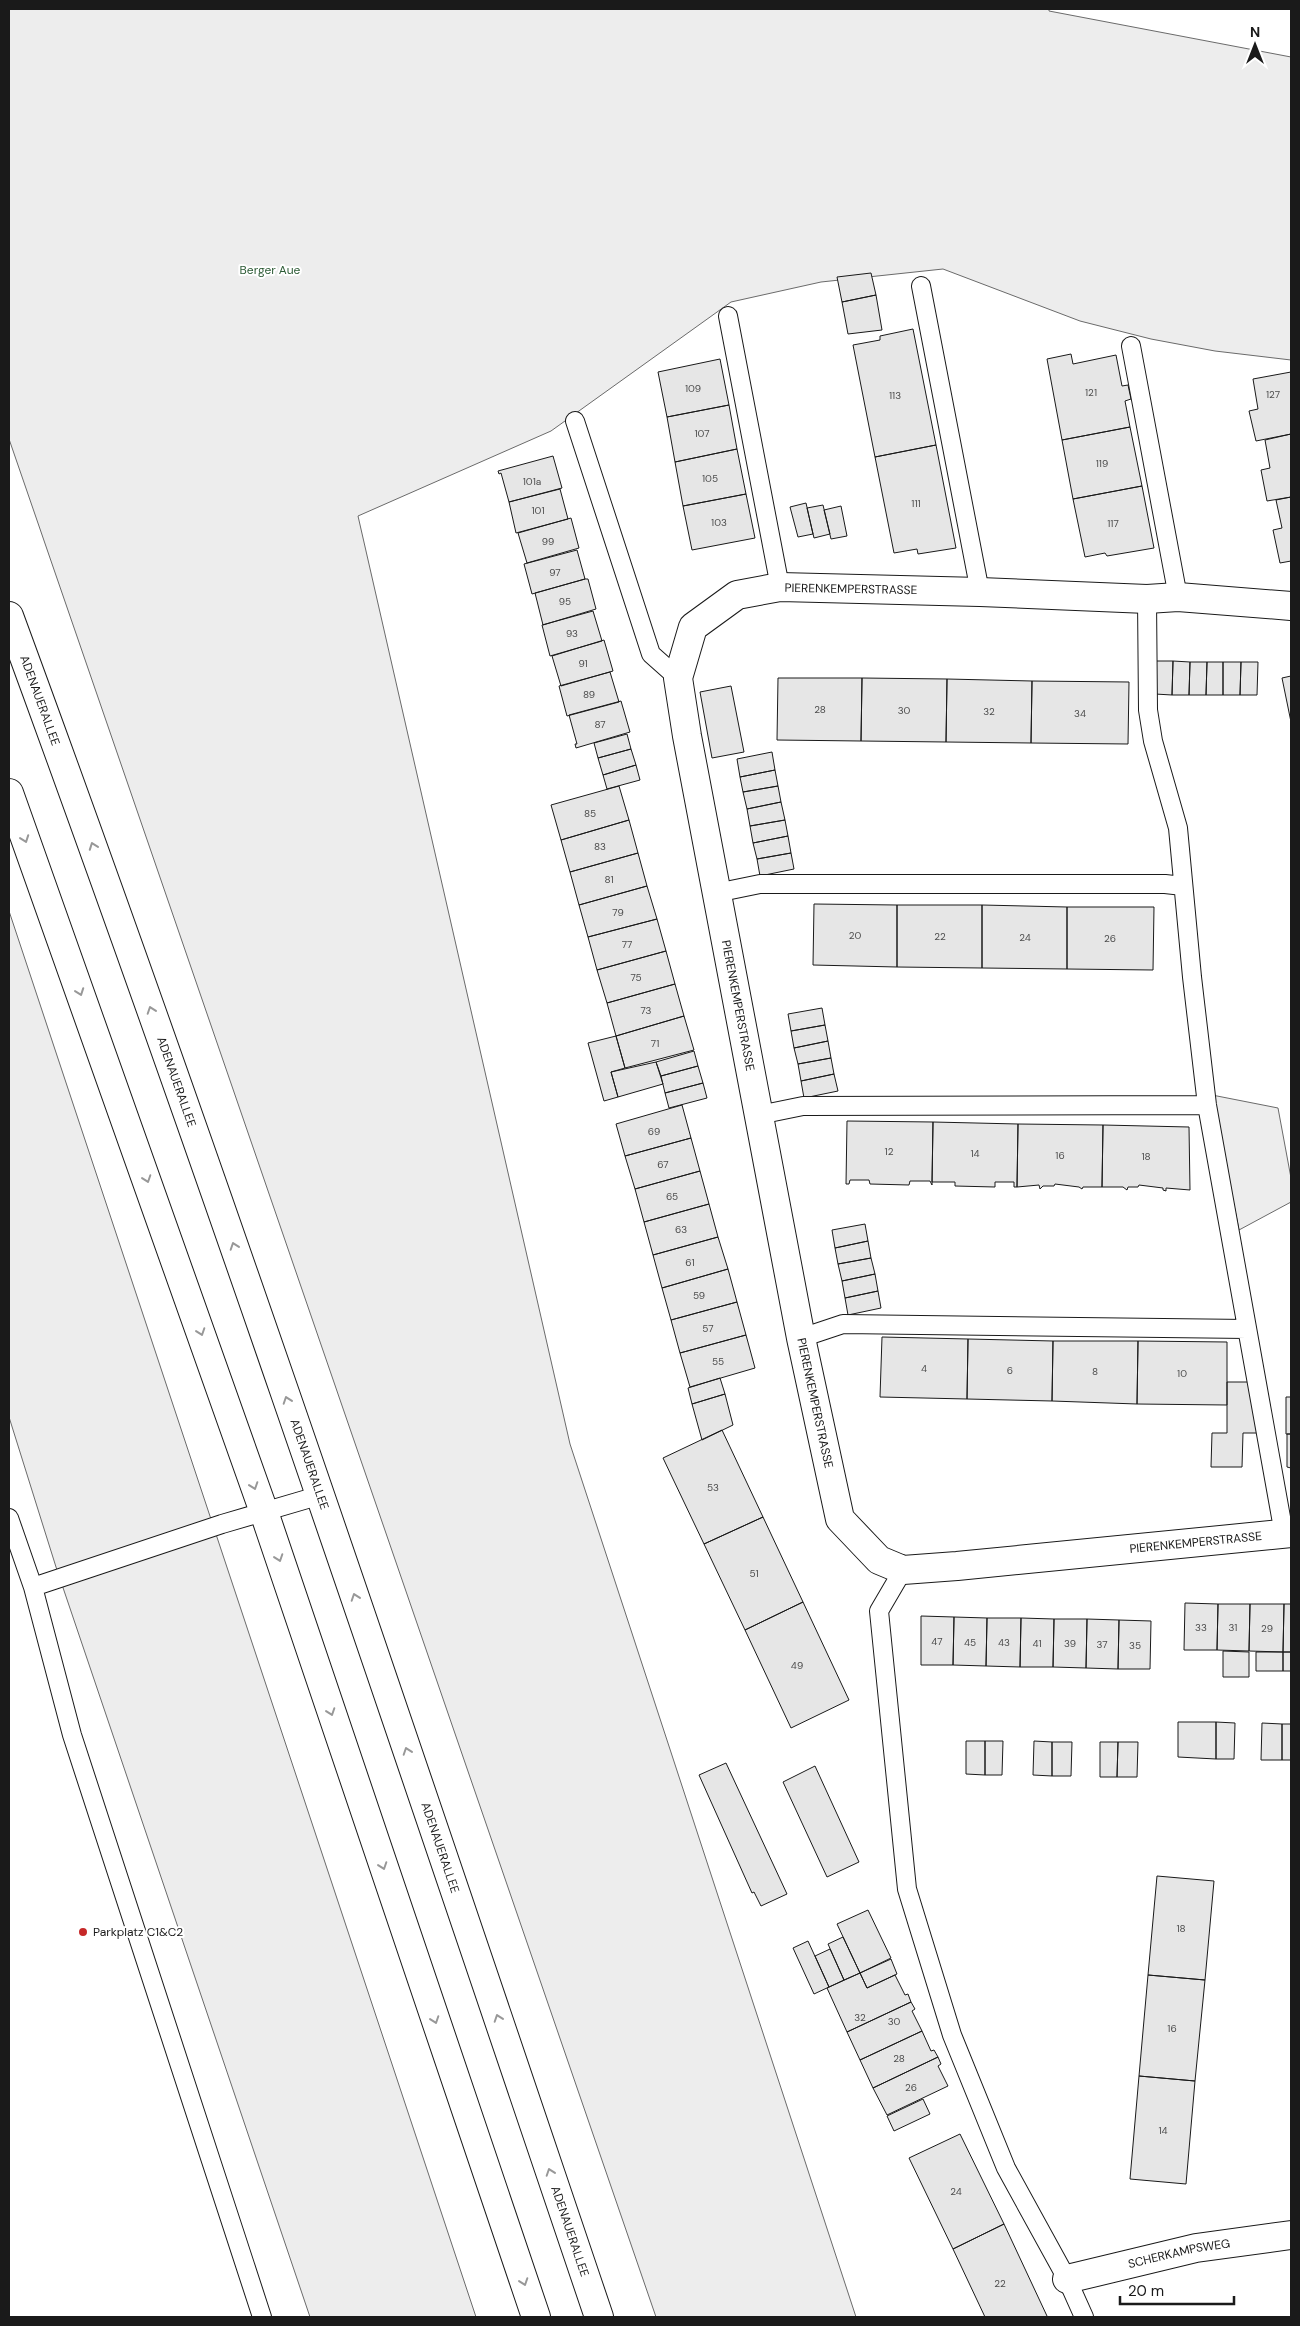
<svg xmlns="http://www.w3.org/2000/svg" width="1300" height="2326" font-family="'DM Sans',sans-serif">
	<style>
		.green { fill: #ededed; stroke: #6a6a6a }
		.building { fill: #e6e6e6; stroke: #1a1a1a }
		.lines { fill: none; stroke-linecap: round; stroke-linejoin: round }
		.service-casing { stroke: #1a1a1a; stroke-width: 20 }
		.minor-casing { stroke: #1a1a1a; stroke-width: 30 }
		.secondary-casing { stroke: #1a1a1a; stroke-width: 30 }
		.service { stroke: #fff; stroke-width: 18 }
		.minor { stroke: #fff; stroke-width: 28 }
		.secondary { stroke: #fff; stroke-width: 28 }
		.oneway { stroke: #989898 }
		.poi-dot { fill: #c62828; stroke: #fff; stroke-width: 2 }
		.labels { text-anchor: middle; stroke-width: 4; stroke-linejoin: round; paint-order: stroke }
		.number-label { font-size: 10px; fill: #4d4d4d }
		.park-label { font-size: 12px; fill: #2b5a34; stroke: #fff }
		.street-label { font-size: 12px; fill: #1a1a1a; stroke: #fff }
		.poi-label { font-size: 12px; fill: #1a1a1a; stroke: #fff; text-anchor: start }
	</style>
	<rect width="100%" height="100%" fill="#fff"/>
	<path class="green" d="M9,9H1049V11L1291,57V360L1215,351L1151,339L1080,321L943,269L821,282L731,302L551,431L358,516L570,1444L856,2317H656L9,439Z
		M9,911L476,2317H310L56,1567L9,1417Z
		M1212,1095L1278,1108L1291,1178V1202L1239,1230Z"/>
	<path class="building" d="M871,273L876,295L842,302L837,277Z
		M876,295L882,330L848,334L842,302Z
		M913,329L936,445L875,457L853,345L880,340V336Z
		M1071,354L1073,364L1116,355L1122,386L1128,385L1131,399L1125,401L1130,427L1062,440L1047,359Z
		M720,359L729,405L667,417L658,372Z
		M1291,372V434L1256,441L1249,411L1258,409L1253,379Z
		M729,405L737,449L675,462L667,417Z
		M1130,427L1142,486L1073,499L1062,440Z
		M1291,434V497L1267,501L1261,470L1270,468L1265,440Z
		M936,445L956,548L918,554L917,549L894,553L875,457Z
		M737,449L746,494L683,506L675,462Z
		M553,456L562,488L509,502L501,473L499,474L498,471Z
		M1142,486L1154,548L1107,556L1105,553L1085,557L1073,499Z
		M560,489L568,519L516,533L509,502Z
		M746,494L755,538L692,550L683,506Z
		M1291,497V561L1280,563L1273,530L1282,528L1276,500Z
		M806,503L813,534L798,537L790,507Z
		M823,505L830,534L814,538L807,508Z
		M841,506L847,536L831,539L824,510Z
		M571,518L579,548L527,563L518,533Z
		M577,550L585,579L532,594L524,564Z
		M585,579H588L596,609L543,625L535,593Z
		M593,611L602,641L550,656L542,625Z
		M604,640L613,671L561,686L552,656Z
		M1156,661H1173L1172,695L1155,694Z
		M1173,661L1190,662L1189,695H1172Z
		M1190,662H1207L1206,695H1189Z
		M1207,662H1223V695H1206Z
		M1223,662H1241L1240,695H1223Z
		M1241,662H1258L1257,695H1240Z
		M610,672L619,702L567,716L559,686Z
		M1291,676V722L1282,678Z
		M778,678H862L861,741L777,740Z
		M862,678L947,679L946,742L861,741Z
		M947,679L1032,681L1031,743L946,742Z
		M1032,681L1129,682L1128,744L1031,743Z
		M731,686L744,752L712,758L700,692Z
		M621,701L630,732L576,748L575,744H577L569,715Z
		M627,734L631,749L598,758L594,743Z
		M631,749L636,765L603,775L598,758Z
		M772,752L775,770L740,777L737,759Z
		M636,765L640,780L607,789L603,775Z
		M775,770L778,786L743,792L740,777Z
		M619,786L629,820L561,840L551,805Z
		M778,786L781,802L747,809L743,792Z
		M781,802L785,820L750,826L747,809Z
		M629,820L638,853L570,872L561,840Z
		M785,820L788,836L753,843L750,826Z
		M788,836L791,853L757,859L753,843Z
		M638,853L647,886L579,905L570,872Z
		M791,853L794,869L760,876L757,859Z
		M647,886L657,919L588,937L579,905Z
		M814,904L897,905V967L813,965Z
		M897,905H982V968L897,967Z
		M982,905L1067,907V969L982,968Z
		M1067,907H1154L1153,970L1067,969Z
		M657,919L666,951L597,970L588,937Z
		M666,951L675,984L607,1003L597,970Z
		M675,984L684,1016L616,1036L607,1003Z
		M822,1008L825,1025L791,1031L788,1014Z
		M684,1016L694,1050L625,1068L616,1036Z
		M825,1025L828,1041L794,1048L791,1031Z
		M616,1036L625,1068L611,1072L618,1097L604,1101L588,1043Z
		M828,1041L831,1058L798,1064L794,1048Z
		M694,1051L698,1066L661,1076L656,1062Z
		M831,1058L834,1074L801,1081L798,1064Z
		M656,1062L663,1084L618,1097L611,1072Z
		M698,1066L703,1083L665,1093L661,1076Z
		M834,1074L838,1091L804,1098L801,1081Z
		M703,1083L707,1098L669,1108L665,1093Z
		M682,1105L691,1138L625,1156L616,1124Z
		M847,1121L933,1122L932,1185L930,1181H910L909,1185L870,1184L869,1180H850L849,1184H846Z
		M933,1122L1018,1124L1017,1187H1014V1182H995V1187L955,1186V1182H932Z
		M1018,1124L1103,1125L1102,1187H1083L1082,1189L1079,1187L1055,1184L1054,1186H1043L1040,1189L1039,1185L1017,1187Z
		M1103,1125L1189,1127L1190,1190L1166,1188V1191L1163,1190V1188L1139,1185L1138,1187H1128L1127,1190L1123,1187H1102Z
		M691,1138L700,1171L635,1189L625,1156Z
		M700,1171L709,1204L644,1222L635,1189Z
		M709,1204L718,1237L653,1255L644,1222Z
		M865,1224L868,1241L835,1248L832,1230Z
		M718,1237L728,1269L662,1288L653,1255Z
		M868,1241L871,1258L838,1264L835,1248Z
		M871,1258L875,1274L842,1281L838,1264Z
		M728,1269L737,1302L671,1320L662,1288Z
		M875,1274L878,1291L845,1298L842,1281Z
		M878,1291L881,1308L848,1315L845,1298Z
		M737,1302L746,1335L680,1353L671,1320Z
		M746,1335L755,1368L690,1387L680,1353Z
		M882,1337L968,1339L967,1399L880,1397Z
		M968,1339L1053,1341L1052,1401L967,1399Z
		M1053,1341H1138L1137,1404L1052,1401Z
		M1138,1341L1227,1342V1405L1137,1404Z
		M720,1378L725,1394L692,1404L688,1388Z
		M1227,1382H1250L1260,1433H1243L1242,1467H1211L1212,1433H1227Z
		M725,1394L733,1425L702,1440L692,1404Z
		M1286,1397H1291V1434H1286Z
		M722,1430L763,1517L704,1544L663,1458Z
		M1287,1434H1291V1468L1287,1467Z
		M763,1517L803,1602L745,1630L704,1544Z
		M803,1602L849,1700L791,1728L745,1630Z
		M1185,1603L1218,1604L1217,1650H1184Z
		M1218,1604H1250L1249,1651L1217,1650Z
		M1250,1604H1284L1283,1652L1249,1651Z
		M1284,1604H1291V1652H1283Z
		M921,1616L954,1617L953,1665H921Z
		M954,1617L987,1618L986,1666L953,1665Z
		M987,1618H1021L1020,1667L986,1666Z
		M1021,1618L1054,1619L1053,1667H1020Z
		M1054,1619H1087L1086,1668L1053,1667Z
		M1087,1619L1119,1620L1118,1669L1086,1668Z
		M1119,1620L1151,1621L1150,1669H1118Z
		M1223,1651L1249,1652V1677H1223Z
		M1256,1652H1283V1671H1256Z
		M1283,1652H1291V1671H1283Z
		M1178,1722H1216V1759L1178,1757Z
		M1216,1722L1235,1723L1234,1759H1216Z
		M1262,1723L1282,1724V1760H1261Z
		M1282,1724H1291V1760H1282Z
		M966,1741H985V1775L966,1774Z
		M985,1741H1003L1002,1775H985Z
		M1034,1741L1052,1742V1776L1033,1775Z
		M1052,1742H1072L1071,1776H1052Z
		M1100,1742H1118L1117,1777H1100Z
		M1118,1742H1138L1137,1777H1117Z
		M726,1763L787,1894L761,1906L754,1892L752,1893L699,1775Z
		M815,1766L859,1862L827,1877L783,1782Z
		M1157,1876L1214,1881L1205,1980L1148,1975Z
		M868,1910L891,1958L860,1973L837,1924Z
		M843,1937L860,1973L844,1980L828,1944Z
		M808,1941L829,1987L814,1994L793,1948Z
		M830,1949L844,1980L829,1987L815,1956Z
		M891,1959L897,1974L867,1988L860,1973Z
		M860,1973L867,1988L895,1975L905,1995L908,1994L911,2002L847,2032L827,1988Z
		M1148,1975L1205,1980L1195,2081L1139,2076Z
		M911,2002L915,2009L912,2011L922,2031L860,2060L847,2032Z
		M922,2031L931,2051L934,2050L938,2057L873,2088L860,2060Z
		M938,2057L941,2064L938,2066L948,2086L887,2115L873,2088Z
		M1139,2076L1195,2081L1186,2184L1130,2179Z
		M923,2099L930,2114L894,2131L887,2116Z
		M960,2134L1004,2224L953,2249L909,2158Z
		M1004,2224L1047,2316L1046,2317H985L953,2249Z"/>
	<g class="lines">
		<defs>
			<path id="service" d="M921,286L980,592
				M728,316L780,587
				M1131,346L1178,597
				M575,421L651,654L678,678
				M1147,599L1148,710L1153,741L1178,828L1192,977L1207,1105L1284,1534
				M716,893L760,884H1165L1183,886
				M759,1115L803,1106L1207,1105
				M801,1338L843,1324L1247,1329
				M9,1518L33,1587L72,1735L262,2317
				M903,1570L879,1611L907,1889L952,2035L1006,2168L1067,2279L1084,2317
				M33,1587L222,1524L321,1495"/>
			<g id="minor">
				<path id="s1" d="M1291,606L1178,597L1147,599L980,592L780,587L737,595L693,627L678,678L687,736L801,1338L840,1519L879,1560L903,1570L957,1566L1291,1533"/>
				<path id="s2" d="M1067,2279L1196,2248L1291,2235"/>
			</g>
			<g id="secondary">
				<path id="s3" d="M9,616C216,1179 407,1749 599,2317"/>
				<path d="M9,793L264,1512L536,2317"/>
			</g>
		</defs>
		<use href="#service" class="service-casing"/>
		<use href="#minor" class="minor-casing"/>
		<use href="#secondary" class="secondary-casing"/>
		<use href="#service" class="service"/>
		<use href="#minor" class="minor"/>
		<use href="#secondary" class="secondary"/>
	</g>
	<defs><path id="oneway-chevron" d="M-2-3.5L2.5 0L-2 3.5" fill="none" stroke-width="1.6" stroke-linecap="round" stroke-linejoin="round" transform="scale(1.25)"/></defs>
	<g class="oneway">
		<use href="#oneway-chevron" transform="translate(25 839) rotate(70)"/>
		<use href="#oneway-chevron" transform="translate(93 846) rotate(-110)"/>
		<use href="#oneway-chevron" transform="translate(80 992) rotate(70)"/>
		<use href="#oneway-chevron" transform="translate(151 1010) rotate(-109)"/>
		<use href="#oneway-chevron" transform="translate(147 1179) rotate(71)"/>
		<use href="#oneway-chevron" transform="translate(234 1246) rotate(-109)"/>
		<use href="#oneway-chevron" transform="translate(201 1332) rotate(71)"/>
		<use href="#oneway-chevron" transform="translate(287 1400) rotate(-109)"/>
		<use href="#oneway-chevron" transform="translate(254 1486) rotate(71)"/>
		<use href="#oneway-chevron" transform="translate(279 1558) rotate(71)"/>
		<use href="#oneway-chevron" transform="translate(355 1597) rotate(-109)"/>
		<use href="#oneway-chevron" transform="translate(331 1712) rotate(71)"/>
		<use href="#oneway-chevron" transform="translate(407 1751) rotate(-109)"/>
		<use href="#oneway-chevron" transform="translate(383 1866) rotate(71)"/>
		<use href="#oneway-chevron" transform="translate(498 2018) rotate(-109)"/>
		<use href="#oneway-chevron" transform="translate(435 2020) rotate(71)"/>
		<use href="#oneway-chevron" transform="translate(550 2172) rotate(-109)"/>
		<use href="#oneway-chevron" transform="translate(524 2282) rotate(71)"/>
	</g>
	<circle class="poi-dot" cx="83" cy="1932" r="5"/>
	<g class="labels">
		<g class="number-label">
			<text x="693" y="392">109</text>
			<text x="1091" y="396">121</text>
			<text x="1273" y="398">127</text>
			<text x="895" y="399">113</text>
			<text x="702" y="437">107</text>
			<text x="1102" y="467">119</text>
			<text x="710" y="482">105</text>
			<text x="532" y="485">101a</text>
			<text x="916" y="507">111</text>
			<text x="538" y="514">101</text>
			<text x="719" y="526">103</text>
			<text x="1113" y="527">117</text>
			<text x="548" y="545">99</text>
			<text x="555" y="576">97</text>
			<text x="565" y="605">95</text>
			<text x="572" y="637">93</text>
			<text x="583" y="667">91</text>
			<text x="589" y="698">89</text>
			<text x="820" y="713">28</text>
			<text x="904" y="714">30</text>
			<text x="989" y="715">32</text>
			<text x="1080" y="717">34</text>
			<text x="600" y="728">87</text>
			<text x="590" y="817">85</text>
			<text x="600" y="850">83</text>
			<text x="609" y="883">81</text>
			<text x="618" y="916">79</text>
			<text x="855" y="939">20</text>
			<text x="940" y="940">22</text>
			<text x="1025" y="941">24</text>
			<text x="1110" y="942">26</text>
			<text x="627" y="948">77</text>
			<text x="636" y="981">75</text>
			<text x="646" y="1014">73</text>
			<text x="655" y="1047">71</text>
			<text x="654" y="1135">69</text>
			<text x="889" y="1155">12</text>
			<text x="975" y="1157">14</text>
			<text x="1060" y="1159">16</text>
			<text x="1146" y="1160">18</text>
			<text x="663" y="1168">67</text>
			<text x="672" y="1200">65</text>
			<text x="681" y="1233">63</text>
			<text x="690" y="1266">61</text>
			<text x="699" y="1299">59</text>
			<text x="708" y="1332">57</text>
			<text x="718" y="1365">55</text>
			<text x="924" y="1372">4</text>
			<text x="1010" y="1374">6</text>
			<text x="1095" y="1375">8</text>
			<text x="1182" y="1377">10</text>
			<text x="713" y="1491">53</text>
			<text x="754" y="1577">51</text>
			<text x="1201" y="1631">33</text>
			<text x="1233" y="1631">31</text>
			<text x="1267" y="1632">29</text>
			<text x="937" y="1645">47</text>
			<text x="970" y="1646">45</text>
			<text x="1004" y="1646">43</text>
			<text x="1037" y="1647">41</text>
			<text x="1070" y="1647">39</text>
			<text x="1102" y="1648">37</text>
			<text x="1135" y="1649">35</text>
			<text x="797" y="1669">49</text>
			<text x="1181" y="1932">18</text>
			<text x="860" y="2021">32</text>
			<text x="894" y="2025">30</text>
			<text x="1172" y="2032">16</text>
			<text x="899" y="2062">28</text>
			<text x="911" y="2091">26</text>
			<text x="1163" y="2134">14</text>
			<text x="956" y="2195">24</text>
			<text x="1000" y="2287">22</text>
		</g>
		<g class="park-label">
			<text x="270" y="274">Berger Aue</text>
		</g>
		<g class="street-label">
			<text transform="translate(851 589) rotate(1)" y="4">PIERENKEMPERSTRASSE</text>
			<text dy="4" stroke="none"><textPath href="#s3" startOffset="90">ADENAUERALLEE</textPath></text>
			<text dy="4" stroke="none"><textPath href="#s1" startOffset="996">PIERENKEMPERSTRASSE</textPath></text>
			<text dy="4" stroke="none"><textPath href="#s3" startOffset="495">ADENAUERALLEE</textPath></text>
			<text dy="4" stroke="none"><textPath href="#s1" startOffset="1401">PIERENKEMPERSTRASSE</textPath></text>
			<text dy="4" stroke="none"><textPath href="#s3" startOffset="900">ADENAUERALLEE</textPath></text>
			<text dy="4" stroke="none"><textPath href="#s1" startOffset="1896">PIERENKEMPERSTRASSE</textPath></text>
			<text dy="4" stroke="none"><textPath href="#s3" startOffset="1305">ADENAUERALLEE</textPath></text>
			<text dy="4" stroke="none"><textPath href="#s3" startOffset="1710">ADENAUERALLEE</textPath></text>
			<text dy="4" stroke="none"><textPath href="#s2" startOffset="115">SCHERKAMPSWEG</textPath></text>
		</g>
		<g class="poi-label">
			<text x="93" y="1936">Parkplatz C1&amp;C2</text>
		</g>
	</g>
	<rect width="1300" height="2326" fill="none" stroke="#1a1a1a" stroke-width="20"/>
	<g transform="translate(1255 45)" stroke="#ffffff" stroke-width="4" paint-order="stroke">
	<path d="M0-4L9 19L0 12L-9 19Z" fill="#1a1a1a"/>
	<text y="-8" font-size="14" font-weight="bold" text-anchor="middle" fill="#1a1a1a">N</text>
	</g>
	<path d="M1120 2296v8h114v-8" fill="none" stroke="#1a1a1a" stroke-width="2.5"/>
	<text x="1128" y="2296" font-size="15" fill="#1a1a1a" stroke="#ffffff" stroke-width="4" paint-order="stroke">20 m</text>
</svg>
